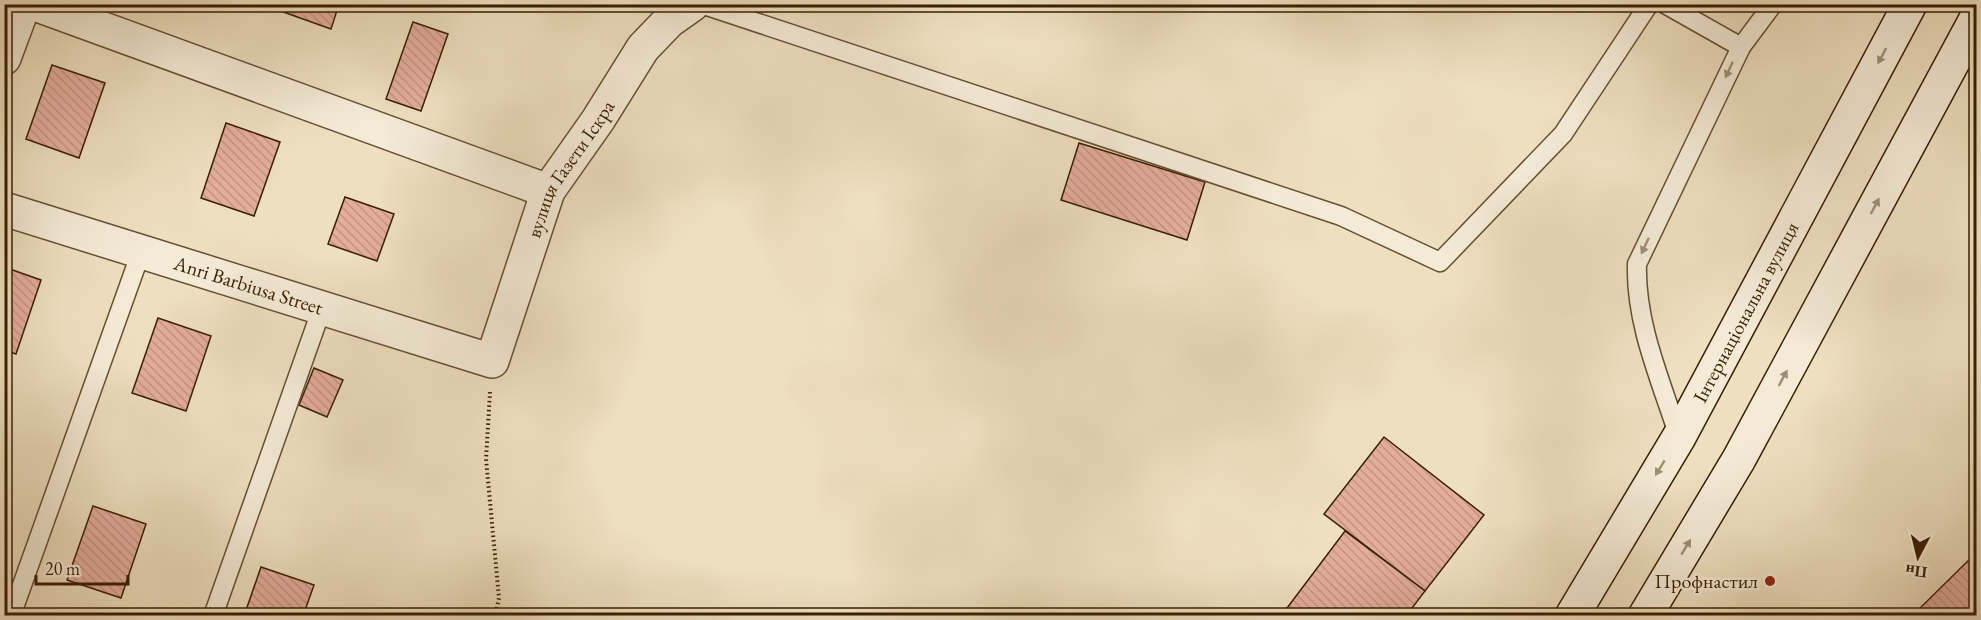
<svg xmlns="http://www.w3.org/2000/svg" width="1981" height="620" viewBox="0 0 1981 620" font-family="'EB Garamond',serif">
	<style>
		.building { fill: url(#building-back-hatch); stroke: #381f00; stroke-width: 1.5 }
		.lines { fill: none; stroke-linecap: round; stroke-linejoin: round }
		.lane-casing { stroke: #664f30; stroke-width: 21 }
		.street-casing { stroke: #664f30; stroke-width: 36 }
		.secondary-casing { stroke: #381f00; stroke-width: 36 }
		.path { stroke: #381f00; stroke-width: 4; stroke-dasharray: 1.5 3; stroke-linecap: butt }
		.lane { stroke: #f4ead6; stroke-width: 18 }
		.street { stroke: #f4ead6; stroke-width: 33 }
		.secondary { stroke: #f4ead6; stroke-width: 33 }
		.oneway { fill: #9f8f76 }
		.poi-dot { fill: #8f2418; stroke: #f4ead6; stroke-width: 2 }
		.labels { text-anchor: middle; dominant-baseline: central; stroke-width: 5; stroke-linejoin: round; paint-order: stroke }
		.street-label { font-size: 20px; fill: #381f00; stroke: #f4ead6 }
		.poi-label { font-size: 20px; fill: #381f00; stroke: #f4ead6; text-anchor: end }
	</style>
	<defs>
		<pattern id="building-back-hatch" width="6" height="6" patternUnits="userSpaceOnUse" patternTransform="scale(1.5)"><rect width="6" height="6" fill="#e3ad9c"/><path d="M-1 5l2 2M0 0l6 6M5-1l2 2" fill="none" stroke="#c49485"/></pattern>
	</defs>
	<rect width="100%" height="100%" fill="#eedfc0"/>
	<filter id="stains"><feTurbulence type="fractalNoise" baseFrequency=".00333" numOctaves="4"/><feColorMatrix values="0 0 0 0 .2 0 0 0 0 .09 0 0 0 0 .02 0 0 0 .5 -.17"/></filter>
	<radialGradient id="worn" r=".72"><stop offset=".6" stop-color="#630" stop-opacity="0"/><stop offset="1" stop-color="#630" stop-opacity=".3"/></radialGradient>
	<g class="building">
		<polygon points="261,4 339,4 331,29"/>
		<polygon points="413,22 448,34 421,111 386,99"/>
		<polygon points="52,65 105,83 79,158 26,139"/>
		<polygon points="226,123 280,142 254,216 201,198"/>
		<polygon points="1079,143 1205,182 1187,240 1061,200"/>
		<polygon points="345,197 394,214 377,261 328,244"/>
		<polygon points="4,267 41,280 16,354 4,350"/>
		<polygon points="158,318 211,336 186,411 132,393"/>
		<polygon points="314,368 343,380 327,417 299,405"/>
		<polygon points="1384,437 1484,515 1425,591 1324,514"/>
		<polygon points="93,506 146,524 121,598 67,580"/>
		<polygon points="1345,531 1425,591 1406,616 1281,616"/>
		<polygon points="1976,553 1976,616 1912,616"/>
		<polygon points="261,567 314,585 303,616 244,616"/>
	</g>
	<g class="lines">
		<g class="lane-casing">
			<g id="lane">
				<polyline points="701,4 1341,216 1440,262 1563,134 1649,4"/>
				<polyline points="1665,4 1741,47"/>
				<path d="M1679 437C1661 381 1635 323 1637 264L1741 47 1773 4"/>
				<polyline points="11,616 141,252"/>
				<polyline points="213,616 322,308"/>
			</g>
		</g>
		<g class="street-casing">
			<g id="street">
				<polyline points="35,4 548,191"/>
				<polyline points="4,58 24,4"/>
				<path id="s1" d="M4 209 492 361 548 191 598 120 643 48 669 21 693 4"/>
			</g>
		</g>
		<g class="secondary-casing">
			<g id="secondary">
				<path id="s2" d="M1572 616 1679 437 1910 4"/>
				<polyline points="1645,616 1739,459 1976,19"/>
			</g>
		</g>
		<polyline class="path" points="490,392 486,459 499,598 495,616"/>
		<use href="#lane" class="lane"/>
		<use href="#street" class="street"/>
		<use href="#secondary" class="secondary"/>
	</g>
	<defs><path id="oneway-solid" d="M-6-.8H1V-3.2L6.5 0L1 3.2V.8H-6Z" transform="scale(1.5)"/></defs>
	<g class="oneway">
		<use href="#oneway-solid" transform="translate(1882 56) rotate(118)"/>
		<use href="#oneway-solid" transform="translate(1729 70) rotate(115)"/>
		<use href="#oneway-solid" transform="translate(1875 206) rotate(-62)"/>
		<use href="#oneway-solid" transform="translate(1645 246) rotate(115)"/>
		<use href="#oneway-solid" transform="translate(1783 378) rotate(-62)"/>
		<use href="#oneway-solid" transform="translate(1660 468) rotate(121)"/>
		<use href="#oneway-solid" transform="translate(1686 547) rotate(-59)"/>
	</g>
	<circle class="poi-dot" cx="1770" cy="581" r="6"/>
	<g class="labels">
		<g class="street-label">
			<text stroke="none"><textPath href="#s1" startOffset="720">вулиця Газети Іскра</textPath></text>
			<text stroke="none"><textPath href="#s1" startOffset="256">Anri Barbiusa Street</textPath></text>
			<text stroke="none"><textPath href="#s2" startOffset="350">Інтернаціональна вулиця</textPath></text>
		</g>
		<g class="poi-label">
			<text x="1758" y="581">Профнастил</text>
		</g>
	</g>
	<rect width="1981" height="620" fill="none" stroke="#eedfc0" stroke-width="24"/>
	<rect x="6" y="6" width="1969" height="608" fill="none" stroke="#381f00" stroke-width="3"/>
	<rect x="12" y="12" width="1957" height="596" fill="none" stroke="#381f00" stroke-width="1.5"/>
	<g transform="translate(1918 557) rotate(187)" stroke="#f4ead6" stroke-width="4.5" paint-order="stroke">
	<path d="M0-4.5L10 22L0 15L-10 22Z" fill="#381f00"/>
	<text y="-9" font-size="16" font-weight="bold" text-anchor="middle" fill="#381f00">Пн</text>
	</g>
	<path d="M36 575v9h92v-9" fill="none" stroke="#381f00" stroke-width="3"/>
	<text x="45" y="575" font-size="18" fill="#381f00" stroke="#f4ead6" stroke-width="4.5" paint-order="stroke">20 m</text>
	<rect width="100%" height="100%" filter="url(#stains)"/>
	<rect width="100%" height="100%" fill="url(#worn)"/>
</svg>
